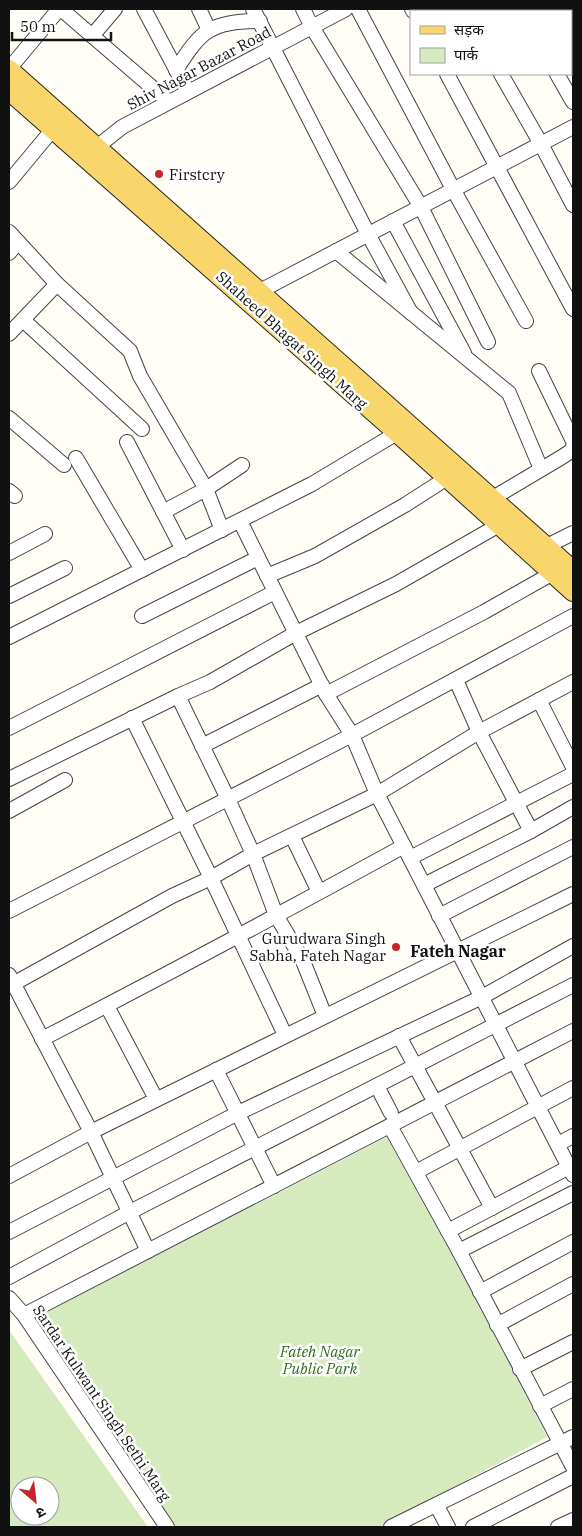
<svg xmlns="http://www.w3.org/2000/svg" width="582" height="1536" viewBox="0 0 582 1536" font-family="'IBM Plex Serif','Noto Sans Devanagari',serif">
	<style>
		.green { fill: #d5ebbd; fill-rule: evenodd }
		.lines { fill: none; stroke-linecap: round; stroke-linejoin: round }
		.minor-casing { stroke: #444; stroke-width: 16 }
		.major-casing { stroke: #222; stroke-width: 20 }
		.minor { stroke: #fff; stroke-width: 14 }
		.major { stroke: #f9d66b; stroke-width: 18 }
		.poi-dot { fill: #c4262e; stroke: #fff; stroke-width: 2 }
		.labels { text-anchor: middle; dominant-baseline: central; stroke-width: 5; stroke-linejoin: round; paint-order: stroke }
		.street-label { font-size: 15px; fill: #111; stroke: #fff }
		.poi-label { font-size: 15px; fill: #111; stroke: #fff; text-anchor: start }
		.park-label { font-size: 15px; font-style: italic; fill: #2f6b1f; stroke: #fff }
		.neighbourhood-label { font-size: 16px; font-weight: bold; fill: #111; stroke: #fff }
	</style>
	<rect width="100%" height="100%" fill="#fffdf5"/>
	<g class="green">
		<polygon points="387,1137 467,1281 547,1437 379,1527 171,1527 37,1317"/>
		<path d="M9 1330 148 1527H9ZM20 1486H50V1516H20Z"/>
	</g>
	<g class="lines">
		<g class="minor-casing">
			<g id="minor">
				<polyline points="61,9 169,102"/>
				<polyline points="144,9 188,92"/>
				<polyline points="199,9 209,30"/>
				<polyline points="253,9 368,234 411,313"/>
				<polyline points="303,9 312,27 421,207 488,342"/>
				<polyline points="358,9 453,189 526,321"/>
				<polyline points="412,9 413,11"/>
				<polyline points="464,9 465,11"/>
				<polyline points="521,9 522,11"/>
				<polyline points="571,16 573,20"/>
				<polyline points="92,36 115,9"/>
				<polyline points="9,69 59,9"/>
				<path d="M176 70C202 29 210 22 260 21"/>
				<polyline points="447,74 573,309"/>
				<polyline points="501,74 541,144 573,205"/>
				<polyline points="557,74 573,102"/>
				<polyline points="90,153 97,147 122,127 346,9"/>
				<polyline points="9,182 53,129"/>
				<polyline points="393,221 464,353"/>
				<polyline points="9,232 57,284 130,351 140,376 206,489 222,530"/>
				<polyline points="336,251 509,393 541,469"/>
				<polyline points="9,253 18,242"/>
				<polyline points="260,291 573,127"/>
				<polyline points="23,320 142,429"/>
				<polyline points="9,334 57,284"/>
				<polyline points="539,371 573,441"/>
				<polyline points="9,418 64,465"/>
				<polyline points="127,442 183,550"/>
				<polyline points="76,458 142,570"/>
				<polyline points="9,491 15,496"/>
				<polyline points="493,498 562,457 571,451 573,447"/>
				<polyline points="163,512 206,489 242,465"/>
				<polyline points="240,521 326,694 352,735 377,794 573,1175"/>
				<polyline points="547,546 573,533"/>
				<polyline points="9,553 45,534"/>
				<polyline points="267,576 315,556 405,505 447,478"/>
				<polyline points="9,596 65,568"/>
				<polyline points="142,616 258,558"/>
				<polyline points="9,637 312,484 397,433"/>
				<polyline points="456,680 479,732 531,831"/>
				<polyline points="326,694 484,612 553,573"/>
				<polyline points="178,696 228,799 253,854 276,915 303,961 325,1016"/>
				<polyline points="539,700 573,767"/>
				<polyline points="132,718 211,878 285,1035"/>
				<polyline points="9,728 275,592"/>
				<polyline points="202,746 322,685"/>
				<polyline points="9,779 178,696 210,682 296,633 396,584 499,525"/>
				<polyline points="9,811 65,780"/>
				<polyline points="292,836 319,892"/>
				<polyline points="410,858 573,774"/>
				<polyline points="424,885 531,831 573,807"/>
				<polyline points="9,911 352,735 573,616"/>
				<polyline points="439,916 573,847"/>
				<polyline points="9,975 91,1132 9,1176"/>
				<polyline points="13,984 172,896 211,878 253,854 377,794 479,732 573,682"/>
				<polyline points="107,1006 156,1099"/>
				<polyline points="399,1036 492,1208"/>
				<path d="M42 1039C164 976 284 912 404 846"/>
				<polyline points="216,1070 274,1186"/>
				<polyline points="377,1086 391,1113"/>
				<polyline points="390,1126 459,1251 573,1467"/>
				<polyline points="558,1144 573,1136"/>
				<polyline points="416,1172 573,1088"/>
				<polyline points="448,1231 573,1165"/>
				<polyline points="9,1232 238,1113 482,997 573,946"/>
				<polyline points="148,1251 91,1132 573,894"/>
				<polyline points="459,1251 573,1193"/>
				<polyline points="9,1277 128,1213 573,985"/>
				<polyline points="480,1292 573,1242"/>
				<polyline points="9,1298 24,1315 167,1527"/>
				<polyline points="24,1315 573,1031"/>
				<polyline points="497,1325 573,1284"/>
				<polyline points="520,1369 573,1342"/>
				<polyline points="540,1406 573,1389"/>
				<polyline points="437,1506 448,1527"/>
				<polyline points="391,1527 573,1437"/>
				<polyline points="473,1527 573,1476"/>
				<polyline points="558,1527 573,1520"/>
			</g>
		</g>
		<g class="major-casing">
			<g id="major">
				<polyline points="9,69 573,570"/>
				<polyline points="9,91 397,433 573,592"/>
			</g>
		</g>
		<use href="#minor" class="minor"/>
		<use href="#major" class="major"/>
	</g>
	<g class="poi-dot">
		<circle cx="159" cy="174" r="5"/>
		<circle cx="396" cy="947" r="5"/>
	</g>
	<g class="labels">
		<g class="street-label">
			<text transform="translate(199 68) rotate(-28)">Shiv Nagar Bazar Road</text>
			<text transform="translate(292 340) rotate(42)">Shaheed Bhagat Singh Marg</text>
			<text transform="translate(102 1403) rotate(56)">Sardar Kulwant Singh Sethi Marg</text>
		</g>
		<g class="poi-label">
			<text x="169" y="174">Firstcry</text>
			<text x="386" y="938" text-anchor="end">Gurudwara Singh<tspan x="386" dy="17">Sabha, Fateh Nagar</tspan></text>
		</g>
		<g class="park-label">
			<text x="320" y="1351">Fateh Nagar<tspan x="320" dy="17">Public Park</tspan></text>
		</g>
		<g class="neighbourhood-label">
			<text x="458" y="951">Fateh Nagar</text>
		</g>
	</g>
	<rect width="582" height="1536" fill="none" stroke="#111111" stroke-width="20"/>
	<rect x="410" y="10" width="162" height="65" fill="#ffffff" stroke="#a0a0a0"/>
	<rect x="420" y="26" width="25" height="8" fill="#f9d66b" stroke="#a0a0a0"/>
	<text x="454" y="35" font-size="15" fill="#111111">सड़क</text>
	<rect x="420" y="48" width="25" height="15" fill="#d5ebbd" stroke="#a0a0a0"/>
	<text x="454" y="60" font-size="15" fill="#111111">पार्क</text>
	<g transform="translate(35 1501) rotate(152)"><circle r="24" fill="#ffffff" stroke="#a0a0a0"/>
	<path d="M0-4L9 19L0 12L-9 19Z" fill="#c4262e"/>
	<text y="-8" font-size="14" font-weight="bold" text-anchor="middle" fill="#111111">उ</text>
	</g>
	<path d="M12 32v8h99v-8" fill="none" stroke="#111111" stroke-width="2.5"/>
	<text x="20" y="32" font-size="15" fill="#111111" stroke="#ffffff" stroke-width="4" paint-order="stroke">50 m</text>
</svg>
